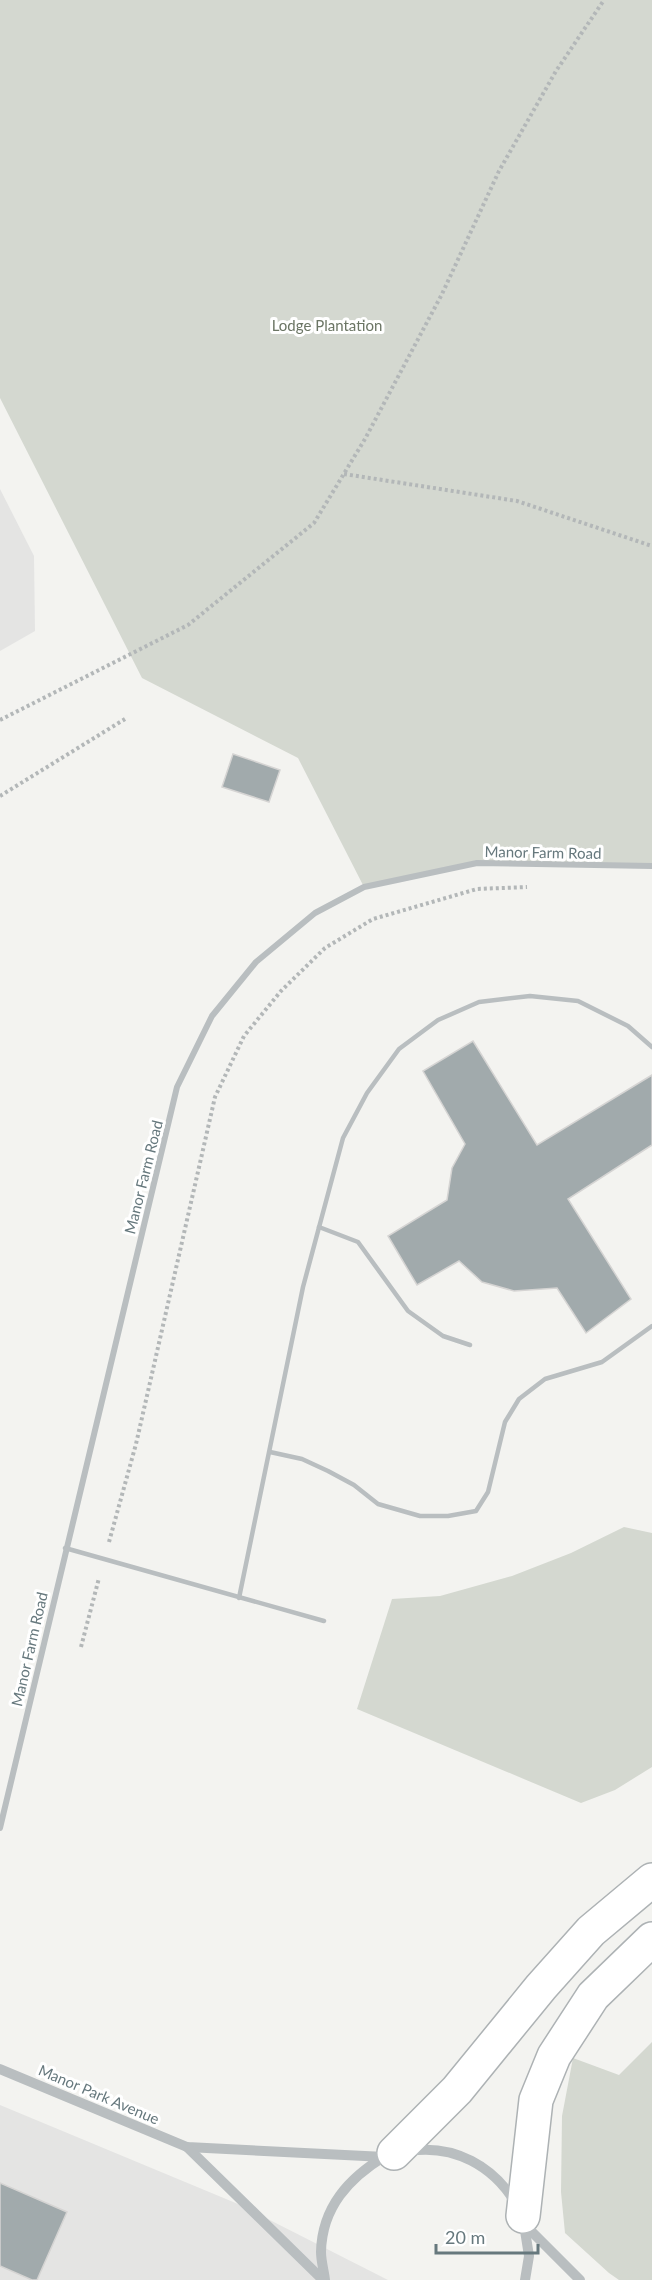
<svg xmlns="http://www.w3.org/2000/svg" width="652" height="2280" viewBox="0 0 652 2280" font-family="Lato,sans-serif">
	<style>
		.built { fill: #e4e4e3 }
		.green { fill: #d4d8d0 }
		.building { fill: #a1aaac; stroke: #d5d4d3; stroke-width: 1.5 }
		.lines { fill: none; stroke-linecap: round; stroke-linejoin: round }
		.primary-casing { stroke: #adb2b4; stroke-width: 36 }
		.path { stroke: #b3b7b8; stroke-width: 4; stroke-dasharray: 3 3; stroke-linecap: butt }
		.service { stroke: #b9bec0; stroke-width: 4.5 }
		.minor { stroke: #b9bec0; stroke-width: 6 }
		.tertiary { stroke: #b9bec0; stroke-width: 10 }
		.primary { stroke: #fff; stroke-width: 33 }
		.labels { text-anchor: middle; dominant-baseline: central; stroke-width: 6; stroke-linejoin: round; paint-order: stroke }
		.park-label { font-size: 15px; fill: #6b7564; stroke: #fff }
		.street-label { font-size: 15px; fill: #66787d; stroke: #fff }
	</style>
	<rect width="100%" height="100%" fill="#f3f3f0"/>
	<g class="built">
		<polygon points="0,489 34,556 35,631 0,651"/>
		<polygon points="0,2105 238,2204 388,2280 0,2280"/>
	</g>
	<g class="green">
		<polygon points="0,0 652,0 652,866 477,863 364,887 298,758 142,678 0,398"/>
		<polygon points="624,1527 652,1533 652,1767 615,1790 581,1803 357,1709 392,1599 440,1596 512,1576 571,1553"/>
		<polygon points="652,2042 652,2280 619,2280 609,2273 565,2233 561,2192 562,2116 573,2058 619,2075"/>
	</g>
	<g class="building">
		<polygon points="233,754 280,770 269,802 222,787"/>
		<polygon points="473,1041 537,1145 652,1075 652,1145 568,1199 631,1299 586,1333 557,1288 514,1291 482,1282 459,1261 417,1285 388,1236 447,1200 452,1168 465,1144 423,1071"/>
		<polygon points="0,2183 67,2212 37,2280 32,2280 0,2266"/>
	</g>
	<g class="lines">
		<g class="primary-casing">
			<g id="primary">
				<polyline points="394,2153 457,2090 541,1987 591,1931 652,1880"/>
				<polyline points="523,2216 536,2100 554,2056 593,1996 652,1939"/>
			</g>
		</g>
		<g class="path">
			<polyline points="344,474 517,501 652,546"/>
			<polyline points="0,720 188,625 314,523 365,439 442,294 499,171 556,71 604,0"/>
			<polyline points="0,796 125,719"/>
			<polyline points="109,1542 136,1444 215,1097 244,1036 281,991 325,948 373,919 477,889 527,887"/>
			<polyline points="81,1647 99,1578"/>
		</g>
		<g class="service">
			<polyline points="319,1227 358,1242 408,1311 443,1336 470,1345"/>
			<polyline points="270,1452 302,1459 328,1471 354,1485 378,1504 420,1516 448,1516 476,1511 488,1492 505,1422 519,1399 545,1379 602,1362 652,1326"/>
			<polyline points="65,1548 324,1621"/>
			<polyline points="239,1598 303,1287 343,1138 367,1093 399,1049 438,1020 479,1002 530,996 578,1001 628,1026 652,1047"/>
		</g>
		<polyline class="minor" points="0,1828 177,1087 212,1016 256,962 315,913 364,887 477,863 652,866"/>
		<g class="tertiary">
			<polyline points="0,2069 187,2147 385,2157"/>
			<polyline points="187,2147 323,2280"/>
			<path d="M409 2151C454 2144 494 2166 516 2204"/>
			<polyline points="523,2218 529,2256 525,2280"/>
			<polyline points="526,2226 580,2280"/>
			<path d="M325 2280C324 2271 321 2261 321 2252 322 2207 349 2178 385 2156"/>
		</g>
		<use href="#primary" class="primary"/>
	</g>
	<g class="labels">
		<g class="park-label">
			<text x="327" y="325">Lodge Plantation</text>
		</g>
		<g class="street-label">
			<text transform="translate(543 852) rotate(1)">Manor Farm Road</text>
			<text transform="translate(143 1177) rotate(-76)">Manor Farm Road</text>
			<text transform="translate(29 1649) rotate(-77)">Manor Farm Road</text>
			<text transform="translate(99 2094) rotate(23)">Manor Park Avenue</text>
		</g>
	</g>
	<path d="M436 2244v9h102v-9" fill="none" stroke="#66787d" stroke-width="3"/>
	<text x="445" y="2244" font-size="18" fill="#66787d" stroke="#ffffff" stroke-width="4.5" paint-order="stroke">20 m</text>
</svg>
